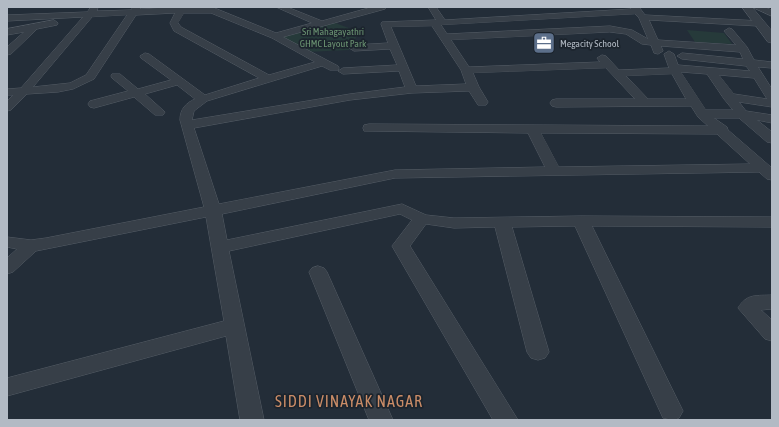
<svg xmlns="http://www.w3.org/2000/svg" width="779" height="427" viewBox="0 0 779 427" font-family="'Asap Condensed',sans-serif">
	<style>
		.green { fill: #263a3a }
		.lines { fill: none; stroke-linecap: round; stroke-linejoin: round }
		.minor-casing { stroke: #555d66; stroke-width: 1 }
		.tertiary-casing { stroke: #555d66; stroke-width: 1 }
		.minor { fill: #373f48; fill-rule: evenodd }
		.tertiary { fill: #373f48; fill-rule: evenodd }
		.labels { text-anchor: middle; dominant-baseline: central; stroke-width: 3.5; stroke-linejoin: round; paint-order: stroke }
		.far-park-label { font-size: 10px; fill: #6b9372; stroke: #1c242d }
		.far-poi-label { font-size: 10px; fill: #b2bac4; stroke: #1c242d; text-anchor: start }
		.near-neighbourhood-label { font-size: 16px; letter-spacing: 1px; fill: #ca8c67; stroke: #1c242d }
	</style>
	<rect width="100%" height="100%" fill="#232d38"/>
	<g class="green">
		<polygon points="333,22 359,32 349,50 306,52 281,36"/>
		<polygon points="687,30 724,33 732,44 695,42"/>
	</g>
	<g class="lines">
		<g class="minor-casing">
			<g id="minor">
				<path d="M91 7H98L97 11 131 10 133 7H141L140 9 179 7H212L276 33 312 23 276 7H287L322 21 372 7H386L385 9 283 37 338 66 339 68 338 70H330L322 66 207 101 194 111 192 120 350 94 405 87 399 71 343 74 338 71 343 68 397 65 390 49 354 51 349 48 354 45 388 43 381 24 382 22 436 20 428 7H436L445 20 631 9 630 7H639L645 15 761 21 762 23 761 25 758 26 649 20 658 40 736 45 724 31 729 28 732 29 747 47 754 60 772 62V68L758 67 772 89V107L739 102 746 111 772 115V123L757 120 772 132V143L767 142 739 118H714L727 127 728 130 772 168V180L767 179 759 172 395 178 222 214 227 240 402 204 426 215 454 218 581 216 772 217V227L592 226 683 411 679 418 674 420 663 418 575 226 512 227 549 352 545 358 538 360 531 358 527 352 495 227 454 228 426 224 410 246 518 420H493L392 246 412 220 400 214 229 251 264 420H240L226 336 7 396V378L224 321 206 217 36 251 13 272 7 274V258L17 249 7 247V237L31 240 46 238 204 207 180 120C180 109 186 103 195 99L177 85 145 94 165 112 163 115H155L134 97 94 108 90 107 88 104 90 101 128 91 112 78 111 76 112 74H120L138 89 171 80 141 58 140 56 145 53 149 54 205 95 259 78 174 31 170 23 175 13 136 15 94 79 73 89 58 92 27 94 11 110 7 111V101L13 95H7V89L21 88 83 17 7 21V15L87 12ZM184 13H211L272 38 315 62 269 75 181 27 178 23ZM635 14 639 18 648 39 632 30 610 26 447 34 441 25ZM127 15 86 75 70 83 33 87 92 17ZM432 26 461 70 466 84 416 86 391 27ZM610 32 626 34 642 44 651 45 654 53 658 54 663 51 661 46 740 52 743 59 682 53 677 56 682 59 746 66 750 71 678 65 674 54 669 51 664 54 669 68 619 70 606 56 602 55 597 58 600 62 469 67 451 40ZM606 68 635 99H556L552 100 550 103 552 106 556 107 691 106 698 117 708 126 369 124 364 125 363 128 364 131 528 133 545 167 395 170 219 204 194 128 350 100 412 93 469 91 478 105H486L488 102 479 87 473 73ZM681 72 707 74 724 99 733 110H706ZM672 74 686 99H648L626 76ZM719 75 754 78 767 99 734 94ZM541 133 717 134 750 164 559 167Z"/>
				<polygon points="752,7 764,7 772,10 772,16"/>
				<polygon points="54,20 58,23 57,25 37,29 11,54 7,55 7,47 24,32 7,35 7,29"/>
				<polygon points="318,266 324,268 327,272 393,420 369,420 309,272 312,268"/>
				<path d="M772 295V309L761 310 772 320V341L765 339 738 308C747 293 757 296 772 295Z"/>
			</g>
		</g>
		<g class="tertiary-casing">
			<polygon id="tertiary" points="742,7 752,7 772,31 772,43 768,42"/>
		</g>
		<use href="#minor" class="minor"/>
		<use href="#tertiary" class="tertiary"/>
	</g>
	<defs>
		<g id="office-square" transform="scale(1.15)"><rect x="-9" y="-9" width="18" height="18" rx="4" fill="#5c6f8a" stroke="#1c242d"/><path d="M-6-3h4V-5.5h4V-3h4V5H-6ZM-1-4.5V-3h2v-1.5ZM-6 0V1H6V0Z" fill="#fff"/></g>
	</defs>
	<g fill-rule="evenodd">
		<use href="#office-square" x="544" y="43"/>
	</g>
	<g class="labels">
		<g class="far-park-label">
			<text x="333" y="31">Sri Mahagayathri<tspan x="333" dy="12">GHMC Layout Park</tspan></text>
		</g>
		<g class="far-poi-label">
			<text x="560" y="43">Megacity School</text>
		</g>
		<g class="near-neighbourhood-label">
			<text x="349" y="401">SIDDI VINAYAK NAGAR</text>
		</g>
	</g>
	<rect width="779" height="427" fill="none" stroke="#b2bac4" stroke-width="16"/>
</svg>
